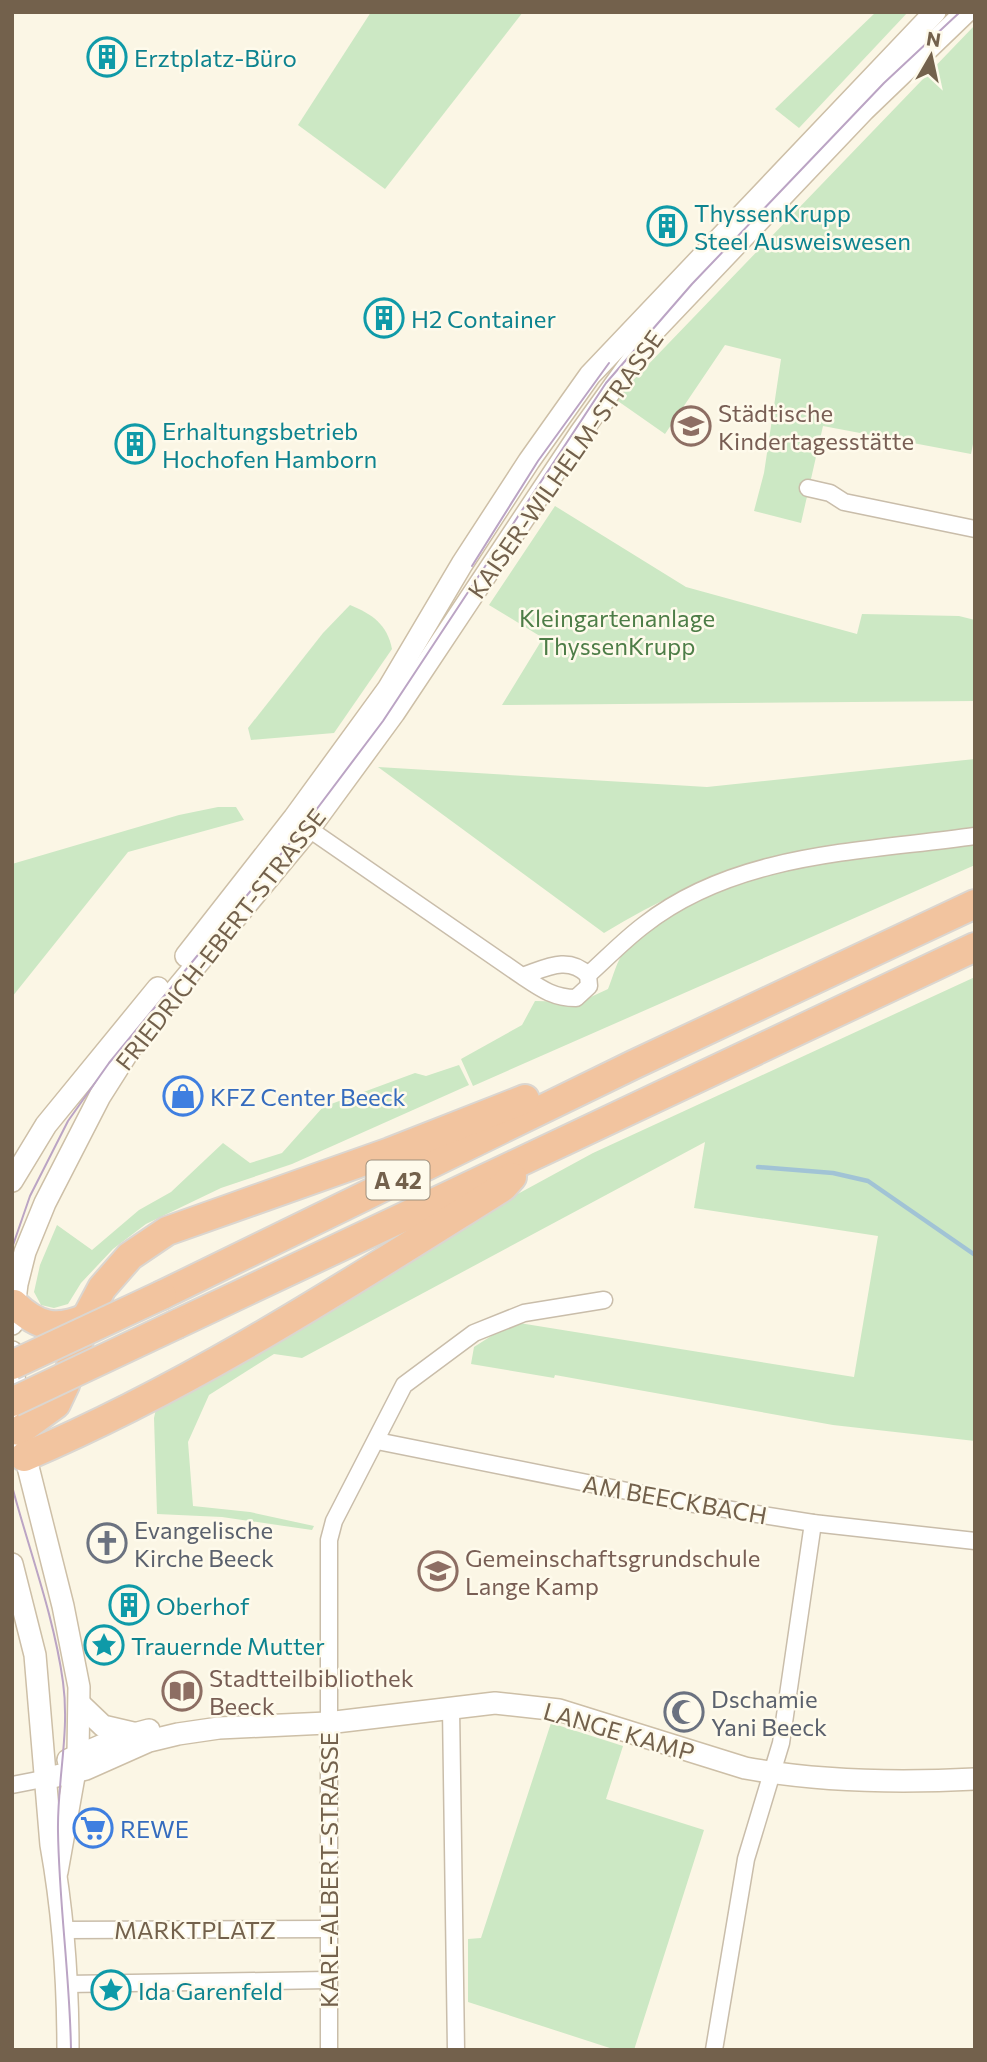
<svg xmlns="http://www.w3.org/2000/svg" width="987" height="2062" viewBox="0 0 987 2062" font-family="Commissioner,sans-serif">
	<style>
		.green { fill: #cce8c4 }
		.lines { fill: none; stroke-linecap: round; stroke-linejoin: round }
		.stream { stroke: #a1c3d5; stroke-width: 4.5 }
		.street-casing { stroke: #c9bdaa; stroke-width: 19 }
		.secondary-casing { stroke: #cdbfa7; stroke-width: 24 }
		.highway-casing { stroke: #dbd6d0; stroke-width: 32 }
		.street { stroke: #fff; stroke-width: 16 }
		.secondary { stroke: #fff; stroke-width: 21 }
		.highway { stroke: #f2c49f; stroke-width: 28 }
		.tram { stroke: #bba4c4; stroke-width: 2 }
		.highway-bridge-casing { stroke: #dbd6d0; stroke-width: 32; stroke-linecap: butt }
		.highway-bridge { stroke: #f2c49f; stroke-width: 28 }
		.labels { text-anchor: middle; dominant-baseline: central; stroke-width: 5; stroke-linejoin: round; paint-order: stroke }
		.shield { fill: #fefaeb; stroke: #9d8f7c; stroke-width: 2 }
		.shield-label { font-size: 23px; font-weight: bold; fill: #73614c }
		.culture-label { font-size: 24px; fill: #0d838f; stroke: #fefaeb; text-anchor: start }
		.education-label { font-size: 24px; fill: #785e54; stroke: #fefaeb; text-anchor: start }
		.street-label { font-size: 24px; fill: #73614c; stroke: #fefaeb }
		.park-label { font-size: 24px; fill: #4d7d47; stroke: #fefaeb }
		.shop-label { font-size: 24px; fill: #366cbe; stroke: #fefaeb; text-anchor: start }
		.worship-label { font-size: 24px; fill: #5b616d; stroke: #fefaeb; text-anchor: start }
	</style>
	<rect width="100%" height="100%" fill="#fbf6e5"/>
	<g class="green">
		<polygon points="371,12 523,12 385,189 298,125"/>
		<polygon points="876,12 908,12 799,128 775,109"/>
		<polygon points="975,25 975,434 971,454 823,426 801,523 754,511 764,473 781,359 725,345 665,434 615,399"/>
		<polygon points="555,506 686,587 857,634 862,614 959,616 975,620 975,701 502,705 543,638 489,605"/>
		<path d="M350 605C372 614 387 624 392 649L334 733 251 740 248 728 323 633Z"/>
		<path d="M975 759V830C927 839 879 837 831 845 745 859 678 889 604 933L378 767 707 787Z"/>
		<polygon points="218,807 236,807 244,820 128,852 12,997 12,864 179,815"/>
		<path d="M975 841V865L473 1086 461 1059 522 1025 535 1001 580 1002 608 989C613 977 617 960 625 950 698 865 870 856 975 841Z"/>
		<polygon points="975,977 975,1441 833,1425 555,1375 554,1378 471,1364 474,1347 513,1322 854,1377 878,1236 694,1208 705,1142 302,1358 274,1354 209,1395 188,1442 193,1506 250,1512 314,1526 312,1530 222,1517 157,1514 154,1418 157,1404 453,1229 593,1153"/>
		<polygon points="459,1065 469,1085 292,1164 221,1188 146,1224 113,1249 81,1283 68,1304 54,1308 41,1305 34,1292 40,1265 57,1225 92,1250 139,1210 171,1192 223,1143 250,1163 282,1153 323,1107 415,1073 426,1076"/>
		<polygon points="551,1723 623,1746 606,1799 704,1830 634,2050 616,2050 468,2002 468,1939 481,1938"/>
	</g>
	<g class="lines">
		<polyline class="stream" points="758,1167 833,1173 868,1181 975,1255"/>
		<g class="street-casing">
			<g id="street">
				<polyline points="808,488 830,493 844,502 975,529"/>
				<path d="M301 824 309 829 522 976C540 988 553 998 576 998L589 986 588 975C568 955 546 968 522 976"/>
				<path d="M588 975C607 958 624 940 644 925 737 852 863 852 975 836"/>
				<polyline points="377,1441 682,1502 813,1523 975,1541"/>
				<polyline points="451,1708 456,2050"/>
				<polyline points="12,1785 48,1778"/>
				<polyline points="62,1930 328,1929"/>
				<polyline points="67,1984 328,1980"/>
				<polyline points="329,2050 329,1540 334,1521 404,1385 474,1333 524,1313 604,1300"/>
				<polyline points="714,2050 746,1859 781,1743 813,1523"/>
			</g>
		</g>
		<g class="secondary-casing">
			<g id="secondary">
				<polyline points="186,956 294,818 388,689 462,564 529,461 590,375 935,12"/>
				<polyline points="12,1181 46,1125 158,988"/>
				<polyline points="12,1324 17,1284 25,1252 45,1203 100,1096 140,1033 309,829 394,713 581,432 652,333 864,110 966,12"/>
				<polyline points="12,1352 19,1431 63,1606 79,1687 78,1754 57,1872"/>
				<path d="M12 1564 35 1655 51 1845C63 1912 68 1981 68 2050"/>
				<polyline points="81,1705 103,1726 133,1733"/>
				<polyline points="68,1760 119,1738 149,1730"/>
				<path d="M48 1778 86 1769 149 1741 178 1734 219 1728 327 1723 495 1703 559 1710 745 1768C820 1782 898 1783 975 1779"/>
			</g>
		</g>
		<g class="highway-casing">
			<g id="highway">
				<polyline points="162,1295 635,1064 975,904"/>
				<path d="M14 1304C38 1327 56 1331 86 1318"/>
				<polyline points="177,1324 975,947"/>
				<polyline points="19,1431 56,1404 65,1385 86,1318 102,1288 130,1256 167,1231 390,1152 525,1099"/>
				<path d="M24 1457C193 1385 348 1284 503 1187L512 1177"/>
			</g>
		</g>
		<use href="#street" class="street"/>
		<use href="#secondary" class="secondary"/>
		<use href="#highway" class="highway"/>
		<g class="tram">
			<polyline points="472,566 538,461 609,363"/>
			<polyline points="12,1248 30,1196 68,1121 109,1063 304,826 383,721 606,383 692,284 884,83 960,12"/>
			<path d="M12 1486C29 1550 54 1616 63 1682 70 1733 57 1781 58 1831 59 1904 70 1977 71 2050"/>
		</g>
		<g class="highway-bridge-casing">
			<g id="highway-bridge">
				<polyline points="12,1365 162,1295"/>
				<polyline points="12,1402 177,1324"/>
			</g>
		</g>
		<use href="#highway-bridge" class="highway-bridge"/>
	</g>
	<defs>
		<g id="building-ring" transform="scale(2.0125)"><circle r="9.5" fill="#fefaeb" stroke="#0f9aa8" stroke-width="1.5"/><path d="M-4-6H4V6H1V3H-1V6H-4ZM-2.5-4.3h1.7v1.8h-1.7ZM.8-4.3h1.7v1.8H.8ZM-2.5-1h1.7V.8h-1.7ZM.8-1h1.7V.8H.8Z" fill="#0f9aa8"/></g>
		<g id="school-ring" transform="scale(2.0125)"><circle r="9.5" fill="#fefaeb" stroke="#8d6e63" stroke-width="1.5"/><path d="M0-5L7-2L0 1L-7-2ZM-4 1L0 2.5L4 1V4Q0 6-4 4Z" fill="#8d6e63"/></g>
		<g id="shop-ring" transform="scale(2.0125)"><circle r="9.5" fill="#fefaeb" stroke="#3f7fe0" stroke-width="1.5"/><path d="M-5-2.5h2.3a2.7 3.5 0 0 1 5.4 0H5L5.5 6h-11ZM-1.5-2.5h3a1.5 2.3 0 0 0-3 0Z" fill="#3f7fe0"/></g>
		<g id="church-ring" transform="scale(2.0125)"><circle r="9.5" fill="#fefaeb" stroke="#6b7280" stroke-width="1.5"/><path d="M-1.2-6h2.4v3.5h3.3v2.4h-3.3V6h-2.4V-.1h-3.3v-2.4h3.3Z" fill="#6b7280"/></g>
		<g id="sight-ring" transform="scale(2.0125)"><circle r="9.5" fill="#fefaeb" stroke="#0f9aa8" stroke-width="1.5"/><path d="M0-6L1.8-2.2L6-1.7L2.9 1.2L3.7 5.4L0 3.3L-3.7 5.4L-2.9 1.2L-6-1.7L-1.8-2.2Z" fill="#0f9aa8"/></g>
		<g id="library-ring" transform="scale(2.0125)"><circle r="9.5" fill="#fefaeb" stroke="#8d6e63" stroke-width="1.5"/><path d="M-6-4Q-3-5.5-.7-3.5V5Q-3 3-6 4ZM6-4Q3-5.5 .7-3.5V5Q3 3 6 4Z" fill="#8d6e63"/></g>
		<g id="mosque-ring" transform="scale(2.0125)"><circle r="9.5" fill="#fefaeb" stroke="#6b7280" stroke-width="1.5"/><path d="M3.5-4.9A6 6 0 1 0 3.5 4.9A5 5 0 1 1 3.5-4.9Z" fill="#6b7280"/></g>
		<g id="supermarket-ring" transform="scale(2.0125)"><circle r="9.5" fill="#fefaeb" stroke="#3f7fe0" stroke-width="1.5"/><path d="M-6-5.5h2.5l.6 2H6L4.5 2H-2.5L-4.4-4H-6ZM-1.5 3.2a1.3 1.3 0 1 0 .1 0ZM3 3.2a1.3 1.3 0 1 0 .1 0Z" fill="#3f7fe0"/></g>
	</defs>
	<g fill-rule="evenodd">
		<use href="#building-ring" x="107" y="57"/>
		<use href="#building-ring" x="667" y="226"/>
		<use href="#building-ring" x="384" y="318"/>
		<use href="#school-ring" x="691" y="426"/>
		<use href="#building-ring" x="135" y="444"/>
		<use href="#shop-ring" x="183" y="1096"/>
		<use href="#church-ring" x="107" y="1543"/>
		<use href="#school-ring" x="438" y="1571"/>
		<use href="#building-ring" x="129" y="1605"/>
		<use href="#sight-ring" x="104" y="1645"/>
		<use href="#library-ring" x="182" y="1691"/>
		<use href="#mosque-ring" x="684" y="1712"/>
		<use href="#supermarket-ring" x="93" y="1828"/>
		<use href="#sight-ring" x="111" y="1990"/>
	</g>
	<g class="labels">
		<rect class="shield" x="366.5" y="1160.5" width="63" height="39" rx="5"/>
		<g class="shield-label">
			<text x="398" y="1180">A 42</text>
		</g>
		<g class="culture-label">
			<text x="134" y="57">Erztplatz-Büro</text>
			<text x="694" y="212">ThyssenKrupp<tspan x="694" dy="28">Steel Ausweiswesen</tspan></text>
			<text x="411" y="318">H2 Container</text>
			<text x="162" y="430">Erhaltungsbetrieb<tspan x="162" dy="28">Hochofen Hamborn</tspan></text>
			<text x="156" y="1605">Oberhof</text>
			<text x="131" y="1645">Trauernde Mutter</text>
			<text x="138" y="1990">Ida Garenfeld</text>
		</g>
		<g class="education-label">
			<text x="718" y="412">Städtische<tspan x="718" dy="28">Kindertagesstätte</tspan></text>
			<text x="465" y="1557">Gemeinschaftsgrundschule<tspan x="465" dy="28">Lange Kamp</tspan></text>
			<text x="209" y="1677">Stadtteilbibliothek<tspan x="209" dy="28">Beeck</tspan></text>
		</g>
		<g class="street-label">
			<text transform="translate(565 464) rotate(-55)">KAISER-WILHELM-STRASSE</text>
			<text transform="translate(220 939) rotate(-52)">FRIEDRICH-EBERT-STRASSE</text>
			<text transform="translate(675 1499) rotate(10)">AM BEECKBACH</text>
			<text transform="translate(619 1731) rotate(16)">LANGE KAMP</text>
			<text transform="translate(328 1870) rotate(-90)">KARL-ALBERT-STRASSE</text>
			<text x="195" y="1929">MARKTPLATZ</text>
		</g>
		<g class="park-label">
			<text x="617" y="617">Kleingartenanlage<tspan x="617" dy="28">ThyssenKrupp</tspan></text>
		</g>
		<g class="shop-label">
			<text x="210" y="1096">KFZ Center Beeck</text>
			<text x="120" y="1828">REWE</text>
		</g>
		<g class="worship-label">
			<text x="134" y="1529">Evangelische<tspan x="134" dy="28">Kirche Beeck</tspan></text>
			<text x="711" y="1698">Dschamie<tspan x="711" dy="28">Yani Beeck</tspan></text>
		</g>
	</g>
	<rect width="987" height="2062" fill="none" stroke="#73614c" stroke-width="28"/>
	<g transform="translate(931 56) rotate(9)" stroke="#fefaeb" stroke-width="5" paint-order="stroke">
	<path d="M0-5L12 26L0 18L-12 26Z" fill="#73614c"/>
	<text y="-10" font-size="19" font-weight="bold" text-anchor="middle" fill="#73614c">N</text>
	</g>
</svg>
